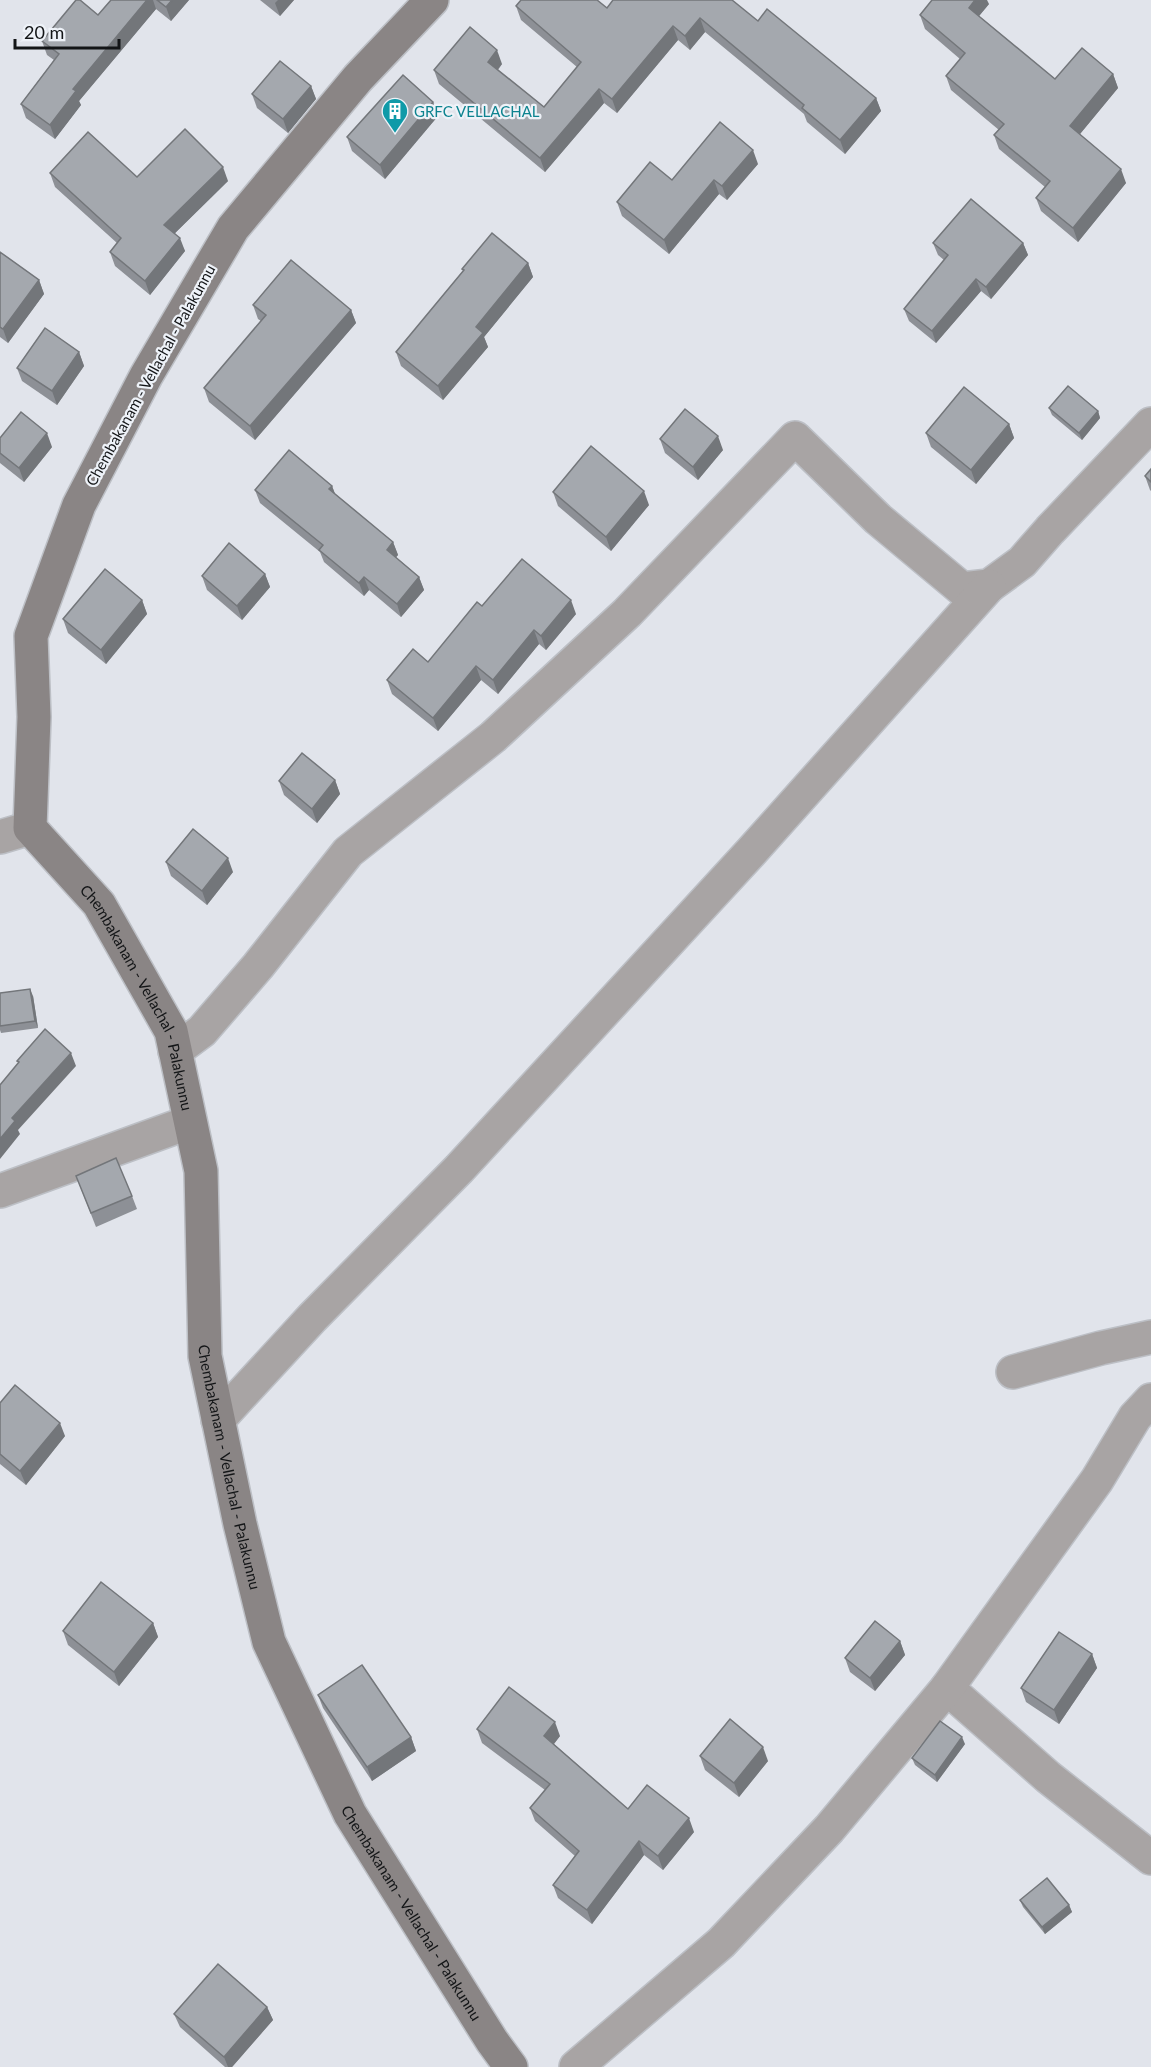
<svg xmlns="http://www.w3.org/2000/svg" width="1151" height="2067" viewBox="0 0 1151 2067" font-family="Lato,sans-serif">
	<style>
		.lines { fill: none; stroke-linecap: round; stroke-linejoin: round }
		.street-casing { stroke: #bcbfc5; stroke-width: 36 }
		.secondary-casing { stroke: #bcbfc5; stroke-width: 36 }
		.street { stroke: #a8a4a4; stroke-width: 33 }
		.secondary { stroke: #8a8585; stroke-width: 33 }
		.wall { fill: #8d9096 }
		.shaded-wall { fill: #73767a }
		.building { fill: #a4a8ae; stroke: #73767a; stroke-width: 1.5 }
		.labels { text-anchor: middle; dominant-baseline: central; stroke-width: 4.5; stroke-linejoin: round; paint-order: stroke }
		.culture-label { font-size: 15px; fill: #0d838f; stroke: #eef2f8; text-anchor: start }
		.street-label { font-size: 15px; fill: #131517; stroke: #eef2f8 }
	</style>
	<rect width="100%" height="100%" fill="#e1e4eb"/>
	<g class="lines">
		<g class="street-casing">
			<g id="street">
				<polyline points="0,837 30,828"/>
				<polyline points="175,1051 202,1031 258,966 348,852 493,737 627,613 795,438 878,519 962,589 989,586 1022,562 1050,530 1151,424"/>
				<polyline points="0,1191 190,1122"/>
				<polyline points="1013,1372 1101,1348 1151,1337"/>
				<polyline points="218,1420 312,1318 459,1169 751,852 989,586"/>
				<polyline points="947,1688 1048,1777 1151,1858"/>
				<polyline points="576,2067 721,1943 829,1829 947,1688 1097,1480 1135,1417 1151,1400"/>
			</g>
		</g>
		<g class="secondary-casing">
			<g id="secondary">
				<path id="s1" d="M432 0 358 78 233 228 146 376 79 505 31 636 34 717 30 828 99 904 171 1031 201 1171 205 1356 240 1524 269 1642 350 1814 492 2041 511 2067"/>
			</g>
		</g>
		<use href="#street" class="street"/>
		<use href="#secondary" class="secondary"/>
	</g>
	<g class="wall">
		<polygon points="111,0 189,0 171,21 156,9 79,101 81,105 55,139 26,118 21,104 54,60 47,55 42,41 98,15"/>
		<polygon points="260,0 294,0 280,16"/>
		<polygon points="989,4 979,16 1055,79 1113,74 1118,88 1080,134 1126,183 1078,242 1041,211 1036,198 1045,187 999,149 994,135 999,130 951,90 946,76 960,59 925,29 920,15"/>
		<polygon points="516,6 607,8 758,21 876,98 881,111 845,154 807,122 804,114 705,32 690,50 678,40 617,113 604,103 545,172 439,84 434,70 502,64 498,70 544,107 577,67 521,20"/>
		<polygon points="311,86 316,99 288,133 257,108 252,94"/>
		<polygon points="433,102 438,116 385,179 352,151 347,137"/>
		<polygon points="758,164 727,200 719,194 669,254 622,216 617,202 672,180"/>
		<polygon points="50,173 137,177 228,181 175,233 185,251 150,295 115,266 110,252 117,243 55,187"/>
		<polygon points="933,243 1023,243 1028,255 991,299 981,291 936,343 909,321 904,309 944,260 938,255"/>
		<polygon points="0,252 39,280 44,294 8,343 0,337"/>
		<polygon points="528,263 533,277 484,337 488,347 443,400 401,366 396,352 463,271 462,269"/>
		<polygon points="253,305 351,310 356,323 255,440 209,402 204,388 261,321 258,319"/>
		<polygon points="79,352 84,366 57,405 22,381 17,368"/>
		<polygon points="1049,408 1098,411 1100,418 1082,440 1052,415"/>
		<polygon points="1009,424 1014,438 976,484 931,447 926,433"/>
		<polygon points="0,438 52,447 24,482 0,463"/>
		<polygon points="660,439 723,450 698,480 665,453"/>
		<polygon points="1151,469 1151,491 1150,490 1145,476"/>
		<polygon points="332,486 335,494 393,542 398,555 396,557 419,577 424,590 401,617 369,590 364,596 324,562 320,552 260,503 255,490"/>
		<polygon points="553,492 649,505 611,551 558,506"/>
		<polygon points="265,574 270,587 242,620 207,590 202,576"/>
		<polygon points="142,600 147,614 106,664 68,633 63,619"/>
		<polygon points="482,606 576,614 546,650 539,644 498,694 481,680 438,731 392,694 387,680 428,662"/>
		<polygon points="335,780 340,794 317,823 284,795 279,781"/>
		<polygon points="166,862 233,872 207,905 171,876"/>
		<polygon points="0,993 33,996 38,1028 1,1033 0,1030"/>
		<polygon points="76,1176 132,1196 137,1209 96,1227"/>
		<polygon points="0,1403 65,1436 26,1485 0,1464"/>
		<polygon points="153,1623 158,1637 119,1686 68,1645 63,1631"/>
		<polygon points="900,1641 905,1655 875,1691 850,1672 845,1658"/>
		<polygon points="1092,1654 1097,1668 1059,1724 1026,1702 1021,1688"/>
		<polygon points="318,1695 411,1737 416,1751 372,1781 323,1708"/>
		<polygon points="477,1729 560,1736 554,1744 628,1809 694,1832 663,1870 644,1855 592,1924 558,1898 553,1885 575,1856 535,1821 530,1808 545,1790 482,1743"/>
		<polygon points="965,1744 937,1782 915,1765 912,1758"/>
		<polygon points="700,1756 768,1761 739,1797 705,1770"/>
		<polygon points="1020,1900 1069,1905 1072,1912 1045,1934 1023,1907"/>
		<polygon points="267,2007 273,2020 232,2067 225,2067 180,2027 174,2014"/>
	</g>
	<g class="shaded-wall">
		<polygon points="147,0 153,0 156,9 79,101 81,105 55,139 50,125 73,89"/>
		<polygon points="172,0 189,0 171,21 166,7"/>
		<polygon points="278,0 294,0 280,16 275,3"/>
		<polygon points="975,0 987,0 989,4 974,22 969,8"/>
		<polygon points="700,18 705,32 690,50 685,36"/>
		<polygon points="673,26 678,40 617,113 612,99"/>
		<polygon points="497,50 502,64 493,75 488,62"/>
		<polygon points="1113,74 1118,88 1075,140 1070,126"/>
		<polygon points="311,86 316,99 288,133 283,119"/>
		<polygon points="599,89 604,103 545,172 540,158"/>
		<polygon points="876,98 881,111 845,154 840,140"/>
		<polygon points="433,102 438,116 385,179 380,165"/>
		<polygon points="753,150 758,164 727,200 722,186"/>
		<polygon points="223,167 228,181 169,239 164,225"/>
		<polygon points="1121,169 1126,183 1078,242 1073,228"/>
		<polygon points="714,180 719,194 669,254 664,240"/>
		<polygon points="180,238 185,251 150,295 145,281"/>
		<polygon points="1023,243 1028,255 991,299 986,287"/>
		<polygon points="528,263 533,277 484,337 488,347 443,400 438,386 476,327"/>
		<polygon points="976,279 981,291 936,343 932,331"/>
		<polygon points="39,280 44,294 8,343 3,329"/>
		<polygon points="351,310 356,323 255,440 250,426"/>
		<polygon points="79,352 84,366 57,405 52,391"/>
		<polygon points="1098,411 1100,418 1082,440 1079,433"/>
		<polygon points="1009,424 1014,438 976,484 971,470"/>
		<polygon points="47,433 52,447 24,482 19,468"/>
		<polygon points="718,436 723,450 698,480 693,467"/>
		<polygon points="332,486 337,499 329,489"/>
		<polygon points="644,491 649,505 611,551 606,537"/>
		<polygon points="393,542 398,555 391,563 387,550"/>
		<polygon points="265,574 270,587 242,620 237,606"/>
		<polygon points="364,577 369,590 364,596 359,583"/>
		<polygon points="419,577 424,590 401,617 397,604"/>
		<polygon points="142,600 147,614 106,664 101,650"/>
		<polygon points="571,600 576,614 546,650 541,636"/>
		<polygon points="534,630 539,644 498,694 493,680"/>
		<polygon points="476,666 481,680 438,731 433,718"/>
		<polygon points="335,780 340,794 317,823 312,809"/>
		<polygon points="228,858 233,872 207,905 202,891"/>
		<polygon points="30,989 33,996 38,1028 35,1021"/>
		<polygon points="71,1053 76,1066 18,1130 20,1134 0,1159 0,1139 12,1118"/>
		<polygon points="60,1423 65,1436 26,1485 20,1471"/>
		<polygon points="153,1623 158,1637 119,1686 114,1672"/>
		<polygon points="900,1641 905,1655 875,1691 870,1678"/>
		<polygon points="1092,1654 1097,1668 1059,1724 1054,1710"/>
		<polygon points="555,1722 560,1736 549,1750 544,1736"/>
		<polygon points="411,1737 416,1751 372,1781 367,1767"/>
		<polygon points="962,1737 965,1744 937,1782 935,1775"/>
		<polygon points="763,1747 768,1761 739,1797 734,1783"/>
		<polygon points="689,1818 694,1832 663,1870 658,1856"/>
		<polygon points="639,1841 644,1855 592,1924 587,1910"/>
		<polygon points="1069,1905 1072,1912 1045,1934 1042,1927"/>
		<polygon points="267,2007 273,2020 232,2067 228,2067 224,2057"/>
	</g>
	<g class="building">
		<polygon points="76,0 80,0 98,15 111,0 147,0 73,89 76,91 50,125 21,104 59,54 42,41"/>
		<polygon points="157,0 172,0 166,7"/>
		<polygon points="521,0 597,0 607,8 613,0 732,0 758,21 767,9 876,98 840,140 802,108 804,105 700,18 685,36 673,26 612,99 599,89 540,158 434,70 470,27 497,50 488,62 544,107 581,62 516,6"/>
		<polygon points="932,0 975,0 969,8 1055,79 1082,48 1113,74 1070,126 1121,169 1073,228 1036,198 1050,181 994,135 1004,124 946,76 965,53 920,15"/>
		<polygon points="280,61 311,86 283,119 252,94"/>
		<polygon points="403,75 433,102 380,165 347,137"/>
		<polygon points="720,122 753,150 722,186 714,180 664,240 617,202 650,162 672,180"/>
		<polygon points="185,129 223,167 164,225 180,238 145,281 110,252 121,238 50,173 88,132 137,177"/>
		<polygon points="971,199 1023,243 986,287 976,279 932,331 904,309 948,255 933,243"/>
		<polygon points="492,233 528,263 476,327 483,333 438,386 396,352 464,270 462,269"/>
		<polygon points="0,252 39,280 3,329 0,327"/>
		<polygon points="291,260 351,310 250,426 204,388 266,315 253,305"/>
		<polygon points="45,328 79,352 52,391 17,368"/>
		<polygon points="1068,386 1098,411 1079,433 1049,408"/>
		<polygon points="964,387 1009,424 971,470 926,433"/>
		<polygon points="685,409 718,436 693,467 660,439"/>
		<polygon points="21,412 47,433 19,468 0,453 0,438"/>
		<polygon points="591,446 644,491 606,537 553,492"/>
		<polygon points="289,450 332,486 329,489 393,542 387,550 419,577 397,604 364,577 359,583 319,550 323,545 255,490"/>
		<polygon points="1151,469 1151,482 1145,476"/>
		<polygon points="229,543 265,574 237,606 202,576"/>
		<polygon points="522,559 571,600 541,636 534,630 493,680 476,666 433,718 387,680 413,649 428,662 477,602 482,606"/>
		<polygon points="105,569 142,600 101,650 63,619"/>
		<polygon points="302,753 335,780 312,809 279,781"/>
		<polygon points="193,829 228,858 202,891 166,862"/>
		<polygon points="30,989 35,1021 0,1026 0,993"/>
		<polygon points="45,1029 71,1053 12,1118 15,1121 0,1139 0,1085 19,1062 17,1061"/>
		<polygon points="116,1158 132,1196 91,1213 76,1176"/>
		<polygon points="15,1385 60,1423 20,1471 0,1454 0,1403"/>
		<polygon points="101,1582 153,1623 114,1672 63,1631"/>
		<polygon points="875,1621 900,1641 870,1678 845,1658"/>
		<polygon points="1059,1632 1092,1654 1054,1710 1021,1688"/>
		<polygon points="362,1665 411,1737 367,1767 318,1695"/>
		<polygon points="509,1687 555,1722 544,1736 628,1809 647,1785 689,1818 658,1856 639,1841 587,1910 553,1885 579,1851 530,1808 550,1784 477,1729"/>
		<polygon points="730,1719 763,1747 734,1783 700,1756"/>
		<polygon points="940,1721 962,1737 935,1775 912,1758"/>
		<polygon points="1047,1878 1069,1905 1042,1927 1020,1900"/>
		<polygon points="218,1964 267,2007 224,2057 174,2014"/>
	</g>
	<defs>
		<g id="building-pin" transform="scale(1.35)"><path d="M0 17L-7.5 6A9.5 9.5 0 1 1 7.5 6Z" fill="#0f9aa8" stroke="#eef2f8"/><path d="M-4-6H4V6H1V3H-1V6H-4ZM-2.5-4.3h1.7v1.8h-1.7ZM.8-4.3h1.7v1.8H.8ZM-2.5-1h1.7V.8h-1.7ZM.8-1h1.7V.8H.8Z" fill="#fff"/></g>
	</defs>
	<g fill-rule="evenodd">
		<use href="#building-pin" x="395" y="111"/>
	</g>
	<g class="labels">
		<g class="culture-label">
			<text x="414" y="111">GRFC VELLACHAL</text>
		</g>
		<g class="street-label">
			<text transform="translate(150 375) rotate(-61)">Chembakanam - Vellachal - Palakunnu</text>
			<text stroke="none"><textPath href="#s1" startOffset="1156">Chembakanam - Vellachal - Palakunnu</textPath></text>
			<text stroke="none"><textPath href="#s1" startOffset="1642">Chembakanam - Vellachal - Palakunnu</textPath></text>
			<text stroke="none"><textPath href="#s1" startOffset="2128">Chembakanam - Vellachal - Palakunnu</textPath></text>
		</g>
	</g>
	<path d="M15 39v9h104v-9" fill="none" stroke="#131517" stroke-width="3"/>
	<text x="24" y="39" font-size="18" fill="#131517" stroke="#eef2f8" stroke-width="4.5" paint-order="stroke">20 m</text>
</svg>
